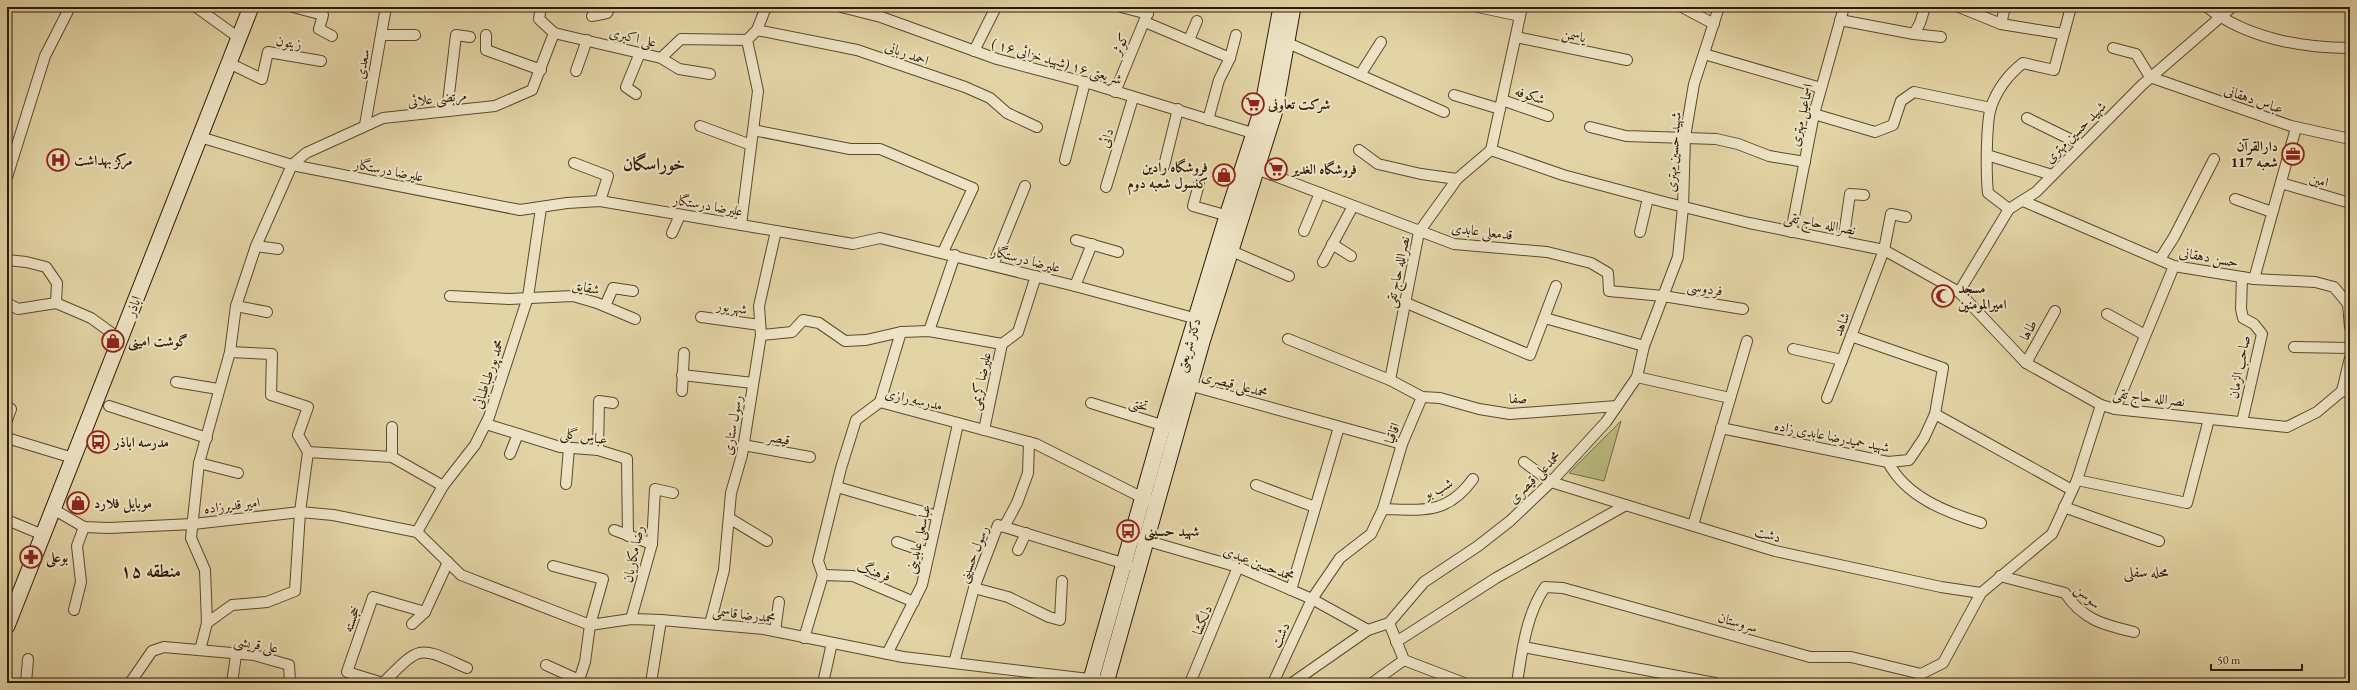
<svg xmlns="http://www.w3.org/2000/svg" width="2357" height="690" viewBox="0 0 2357 690" font-family="'EB Garamond',Amiri,serif">
	<style>
		.green { fill: #bbbb81; stroke: #746b44 }
		.lines { fill: none; stroke-linecap: round; stroke-linejoin: round }
		.minor-casing { stroke: #5a492e; stroke-width: 12 }
		.secondary-casing { stroke: #2c1b06; stroke-width: 17 }
		.minor { stroke: #ede3c4; stroke-width: 10 }
		.secondary { stroke: #ede3c4; stroke-width: 15 }
		.labels { text-anchor: middle; dominant-baseline: central; stroke-width: 4; stroke-linejoin: round; paint-order: stroke }
		.street-label { font-size: 14px; fill: #2c1b06; stroke: #ede3c4 }
		.poi-label { font-size: 14px; font-weight: bold; fill: #2c1b06; stroke: #ede3c4; text-anchor: start }
		.neighbourhood-label { font-size: 15px; fill: #2c1b06; stroke: #ede3c4 }
		.district-label { font-size: 18px; font-weight: bold; fill: #2c1b06; stroke: #ede3c4 }
	</style>
	<rect width="100%" height="100%" fill="#e3d4a5"/>
	<filter id="stains"><feTurbulence type="fractalNoise" baseFrequency=".005" numOctaves="4"/><feColorMatrix values="0 0 0 0 .2 0 0 0 0 .09 0 0 0 0 .02 0 0 0 .5 -.17"/></filter>
	<radialGradient id="worn" r=".72"><stop offset=".6" stop-color="#630" stop-opacity="0"/><stop offset="1" stop-color="#630" stop-opacity=".3"/></radialGradient>
	<polygon class="green" points="1621,421 1604,481 1569,473"/>
	<g class="lines">
		<g class="minor-casing">
			<g id="minor">
				<polyline points="196,7 239,38"/>
				<polyline points="293,7 323,15 319,29 332,36"/>
				<polyline points="541,7 539,19 554,33"/>
				<polyline points="841,7 881,17 997,59 1095,85 1259,135"/>
				<polyline points="1121,7 1148,14"/>
				<polyline points="1478,7 1520,16"/>
				<polyline points="1682,7 1714,24"/>
				<polyline points="1959,7 2001,24 2005,7"/>
				<path d="M2207 7C2246 38 2302 48 2350 48"/>
				<polyline points="592,16 607,13 610,7"/>
				<polyline points="1840,20 1914,34 1920,23 1925,7"/>
				<polyline points="1145,22 1230,58"/>
				<polyline points="2001,24 2063,34"/>
				<polyline points="757,30 857,50 965,87 990,98 1007,113 1037,127"/>
				<polyline points="554,33 661,58 681,39 747,40"/>
				<polyline points="1914,34 1941,37"/>
				<polyline points="381,35 415,35"/>
				<polyline points="486,35 486,50 541,70"/>
				<polyline points="1516,37 1627,60"/>
				<polyline points="1189,40 1197,21"/>
				<polyline points="1281,40 1444,112"/>
				<polyline points="2113,48 2136,54 2150,77 2291,126 2350,139"/>
				<polyline points="974,51 996,7"/>
				<polyline points="1704,54 1821,88"/>
				<polyline points="661,58 679,69 710,74"/>
				<polyline points="229,63 262,79 268,52 321,61"/>
				<polyline points="576,71 587,40"/>
				<polyline points="1360,75 1381,42"/>
				<polyline points="1115,92 1150,7"/>
				<polyline points="636,94 626,87 640,53"/>
				<polyline points="1454,95 1500,109"/>
				<polyline points="1502,100 1548,116"/>
				<polyline points="447,111 456,35 470,37"/>
				<polyline points="1814,114 1875,132 1893,125 1901,101 1914,92 1991,108"/>
				<polyline points="2027,118 2082,145"/>
				<polyline points="1208,120 1219,80 1230,58 1236,35"/>
				<polyline points="365,125 386,7"/>
				<polyline points="700,126 751,145"/>
				<polyline points="1590,127 1626,136 1716,139 1738,144 1769,156 1805,162"/>
				<polyline points="753,130 850,149 880,149 973,188 943,252"/>
				<polyline points="200,137 292,165 520,210 567,203 600,201 853,244 880,238 1075,286 1201,320"/>
				<polyline points="1359,150 1378,164 1421,174 1457,179"/>
				<polyline points="1491,150 1522,7"/>
				<polyline points="1987,155 2052,175"/>
				<polyline points="1065,160 1085,82"/>
				<polyline points="574,163 608,176 600,201"/>
				<polyline points="1164,166 1178,109"/>
				<polyline points="1251,167 1454,244 1547,252 1591,263 1608,273 1609,291 1663,296 1743,309"/>
				<polyline points="7,177 45,56 70,7"/>
				<polyline points="2281,183 2350,203"/>
				<polyline points="1199,184 1193,206 1232,217"/>
				<polyline points="1106,187 1133,98"/>
				<polyline points="2235,199 2272,212"/>
				<polyline points="2023,201 2174,266 2254,279 2315,282 2334,287 2348,304 2350,327"/>
				<path d="M2009 209 1988 193C1986 175 1986 123 1991 107 1997 90 2009 74 2023 63L2054 70 2071 7"/>
				<polyline points="741,225 758,91 747,40 757,30 766,7"/>
				<polyline points="1304,231 1320,193"/>
				<polyline points="1640,232 1648,198"/>
				<polyline points="1791,232 1814,114 1844,7"/>
				<polyline points="672,233 680,215"/>
				<polyline points="1076,240 1118,252"/>
				<polyline points="1843,242 1850,194 1864,195"/>
				<polyline points="1332,244 1351,256"/>
				<polyline points="256,246 278,249"/>
				<polyline points="1227,249 1289,276"/>
				<polyline points="2160,259 2174,237 2214,159"/>
				<polyline points="7,260 26,262 46,267 57,283 56,303 91,318 120,339"/>
				<polyline points="1323,262 1353,206"/>
				<polyline points="993,265 1025,186"/>
				<polyline points="2242,277 2241,309 2243,318 2254,324 2262,334 2242,422"/>
				<polyline points="2254,279 2296,128"/>
				<polyline points="1075,286 1092,244"/>
				<polyline points="1959,292 2009,209 2036,192 2142,85 2232,7"/>
				<polyline points="450,296 509,299 573,296 597,303 635,319"/>
				<polyline points="1404,302 1530,355 1556,286"/>
				<polyline points="7,303 18,309 56,303"/>
				<polyline points="236,306 267,312"/>
				<polyline points="605,306 613,288 633,291"/>
				<polyline points="2107,314 2145,335"/>
				<polyline points="701,317 760,325"/>
				<polyline points="1545,318 1644,346"/>
				<polyline points="929,331 955,255"/>
				<polyline points="761,335 792,332 803,320 819,323 845,341 866,340 901,332 929,331 1002,344"/>
				<polyline points="2294,347 2350,348"/>
				<polyline points="1793,349 1842,360 1884,250 1891,214 1906,217"/>
				<polyline points="230,352 272,354 271,395 308,407 298,435 308,452"/>
				<polyline points="2026,363 2055,311"/>
				<polyline points="682,375 753,383"/>
				<polyline points="1637,377 1730,398"/>
				<polyline points="1390,380 1419,232 1457,179 1491,150 1563,175 1664,202 1749,223 1884,250 1959,292 2026,363 2101,405 2115,409 2287,427 2317,412 2342,391 2350,392"/>
				<polyline points="176,382 218,389"/>
				<polyline points="1185,384 1402,444"/>
				<polyline points="682,391 684,353"/>
				<polyline points="2342,391 2350,358"/>
				<polyline points="1422,397 1440,398 1479,409 1510,414 1617,406"/>
				<polyline points="1827,398 1842,360"/>
				<polyline points="880,402 901,332"/>
				<polyline points="1091,403 1168,427"/>
				<polyline points="109,406 207,438"/>
				<polyline points="2115,409 2174,266"/>
				<polyline points="1935,414 2072,490"/>
				<polyline points="7,420 11,409"/>
				<polyline points="486,424 560,447 598,450 627,459 628,536"/>
				<polyline points="392,427 392,457"/>
				<polyline points="1721,428 1888,462 1909,460 1924,438 1935,414 1943,368 1851,336"/>
				<polyline points="984,430 1002,344 1018,332 1036,276"/>
				<polyline points="7,438 73,458"/>
				<polyline points="743,445 810,457"/>
				<polyline points="598,450 599,401 613,403"/>
				<polyline points="510,454 518,434"/>
				<polyline points="1524,462 1551,482 1775,551 1941,587 1981,593"/>
				<path d="M1888 462C1906 497 1946 512 1981 523"/>
				<polyline points="199,463 238,473"/>
				<polyline points="2077,480 2187,503 2209,419"/>
				<polyline points="566,484 569,448"/>
				<polyline points="1256,485 1315,507"/>
				<polyline points="837,487 937,516"/>
				<polyline points="2064,507 2159,541"/>
				<polyline points="53,509 84,527 109,528 193,524 300,512 333,515 417,532"/>
				<path d="M1383 509C1423 510 1447 515 1473 479"/>
				<polyline points="729,518 767,541"/>
				<polyline points="7,520 43,535"/>
				<polyline points="1693,525 1747,341"/>
				<polyline points="1004,527 1017,503 1028,473 1029,442"/>
				<polyline points="614,530 652,544"/>
				<polyline points="417,532 461,575 590,625 631,619 661,620 764,629 903,657 1097,680"/>
				<polyline points="417,532 443,486 475,445 489,417 528,297 541,208"/>
				<polyline points="1141,539 1238,567 1312,599 1368,630"/>
				<polyline points="897,542 929,553"/>
				<polyline points="1018,550 1026,533"/>
				<polyline points="553,566 603,579 590,625 585,662 578,683"/>
				<polyline points="823,575 853,576 914,602"/>
				<path d="M2000 576 2065 593C2083 620 2104 625 2134 632"/>
				<polyline points="974,588 1008,597 1049,617 1060,620 1062,581"/>
				<polyline points="1291,590 1339,427"/>
				<polyline points="74,610 81,582 77,546 84,527"/>
				<polyline points="631,619 652,544 655,489 673,493"/>
				<polyline points="207,623 205,570 191,538 199,463 230,352 236,306 256,246 292,165 306,153 383,118 495,106 532,90 554,33"/>
				<polyline points="1389,623 1404,660 1464,683"/>
				<polyline points="412,624 425,612"/>
				<polyline points="710,624 724,570 731,493 742,455 761,335 759,306 776,231"/>
				<polyline points="775,631 779,602"/>
				<polyline points="804,638 823,575 818,561 841,468 856,420 880,402 1036,444 1147,500"/>
				<polyline points="1396,642 1496,578 1626,505"/>
				<polyline points="1523,647 1715,683"/>
				<polyline points="200,650 207,623 232,605 267,602 295,591 300,512 308,452 392,457 443,486"/>
				<polyline points="887,654 922,585 958,424"/>
				<polyline points="954,663 974,588 998,525 1129,565"/>
				<polyline points="546,665 579,680"/>
				<polyline points="26,683 28,659"/>
				<polyline points="130,683 152,651 164,647 254,655 289,665 290,683"/>
				<polyline points="232,683 236,655"/>
				<polyline points="383,683 347,672 373,597 425,612 448,562"/>
				<path d="M383 683C422 644 417 646 467 668"/>
				<polyline points="651,683 661,620"/>
				<polyline points="823,683 832,643"/>
				<polyline points="1190,683 1238,567"/>
				<polyline points="1273,683 1312,599 1340,558 1371,534 1383,509 1402,444 1422,397 1390,380 1288,339"/>
				<polyline points="1292,683 1368,630 1389,623 1424,582 1478,546 1510,521 1551,482 1606,422 1637,377 1644,346 1678,257 1683,207 1685,137 1694,84 1719,7"/>
				<polyline points="1372,683 1404,660"/>
				<path d="M1517 683C1522 651 1526 615 1545 587L1563 588 1810 657H1851L1921 674 1943 663 1981 593 2052 534 2077 480 2101 405"/>
			</g>
		</g>
		<g class="secondary-casing">
			<g id="secondary">
				<polyline points="7,626 251,7"/>
				<polyline points="1090,683 1163,426 1227,216 1262,109 1281,7"/>
				<polyline points="1106,683 1202,342 1274,114 1293,7"/>
			</g>
		</g>
		<use href="#minor" class="minor"/>
		<use href="#secondary" class="secondary"/>
	</g>
	<defs>
		<g id="supermarket-ring" transform="scale(1.15)"><circle r="9.5" fill="#ede3c4" stroke="#8f2418" stroke-width="1.5"/><path d="M-6-5.5h2.5l.6 2H6L4.5 2H-2.5L-4.4-4H-6ZM-1.5 3.2a1.3 1.3 0 1 0 .1 0ZM3 3.2a1.3 1.3 0 1 0 .1 0Z" fill="#8f2418"/></g>
		<g id="office-ring" transform="scale(1.15)"><circle r="9.5" fill="#ede3c4" stroke="#8f2418" stroke-width="1.5"/><path d="M-6-3h4V-5.5h4V-3h4V5H-6ZM-1-4.5V-3h2v-1.5ZM-6 0V1H6V0Z" fill="#8f2418"/></g>
		<g id="hospital-ring" transform="scale(1.15)"><circle r="9.5" fill="#ede3c4" stroke="#8f2418" stroke-width="1.5"/><path d="M-5-5h3v3.5h4V-5h3V5h-3V1.5h-4V5h-3Z" fill="#8f2418"/></g>
		<g id="shop-ring" transform="scale(1.15)"><circle r="9.5" fill="#ede3c4" stroke="#8f2418" stroke-width="1.5"/><path d="M-5-2.5h2.3a2.7 3.5 0 0 1 5.4 0H5L5.5 6h-11ZM-1.5-2.5h3a1.5 2.3 0 0 0-3 0Z" fill="#8f2418"/></g>
		<g id="mosque-ring" transform="scale(1.15)"><circle r="9.5" fill="#ede3c4" stroke="#8f2418" stroke-width="1.5"/><path d="M3.5-4.9A6 6 0 1 0 3.5 4.9A5 5 0 1 1 3.5-4.9Z" fill="#8f2418"/></g>
		<g id="bus-ring" transform="scale(1.15)"><circle r="9.5" fill="#ede3c4" stroke="#8f2418" stroke-width="1.5"/><path d="M-5-6H5V4H4V6H2V4H-2V6H-4V4H-5ZM-3.5-4V0h7V-4ZM-3.5 1.2v1.5H-2V1.2ZM2 1.2v1.5H3.5V1.2Z" fill="#8f2418"/></g>
		<g id="pharmacy-ring" transform="scale(1.15)"><circle r="9.5" fill="#ede3c4" stroke="#8f2418" stroke-width="1.5"/><path d="M-2-6h4v4h4v4h-4v4h-4v-4h-4v-4h4Z" fill="#8f2418"/></g>
	</defs>
	<g fill-rule="evenodd">
		<use href="#supermarket-ring" x="1253" y="104"/>
		<use href="#office-ring" x="2293" y="154"/>
		<use href="#hospital-ring" x="58" y="160"/>
		<use href="#supermarket-ring" x="1276" y="169"/>
		<use href="#shop-ring" x="1224" y="175"/>
		<use href="#mosque-ring" x="1943" y="296"/>
		<use href="#shop-ring" x="113" y="341"/>
		<use href="#bus-ring" x="98" y="442"/>
		<use href="#shop-ring" x="78" y="503"/>
		<use href="#bus-ring" x="1128" y="531"/>
		<use href="#pharmacy-ring" x="31" y="557"/>
	</g>
	<g class="labels">
		<g class="street-label">
			<text transform="translate(1574 35) rotate(12)">یاسمن</text>
			<text transform="translate(633 37) rotate(13)">علی اکبری</text>
			<text transform="translate(289 42) rotate(9)">زیتون</text>
			<text transform="translate(1120 44) rotate(-67)">کوثر</text>
			<text transform="translate(907 53) rotate(20)">احمد ربانی</text>
			<text transform="translate(1057 61) rotate(16)">شریعتی ۱۶ (شهید خزائی ۱۶ )</text>
			<text transform="translate(362 64) rotate(-80)">سعدی</text>
			<text transform="translate(1530 95) rotate(18)">شکوفه</text>
			<text transform="translate(437 98) rotate(-7)">مرتضی علائی</text>
			<text transform="translate(2254 99) rotate(19)">عباس دهقانی</text>
			<text transform="translate(1801 115) rotate(-77)">اسماعیل مهتری</text>
			<text transform="translate(2075 132) rotate(-45)">شهید حسین مهتری</text>
			<text transform="translate(1106 138) rotate(-73)">دائی</text>
			<text transform="translate(1673 152) rotate(-86)">شهید حسین مهتری</text>
			<text transform="translate(389 170) rotate(11)">علیرضا درستگار</text>
			<text transform="translate(2319 180) rotate(16)">امین</text>
			<text transform="translate(708 205) rotate(10)">علیرضا درستگار</text>
			<text transform="translate(1820 223) rotate(11)">نصرالله حاج تقی</text>
			<text transform="translate(1482 231) rotate(7)">قدمعلی عابدی</text>
			<text transform="translate(2209 257) rotate(10)">حسن دهقانی</text>
			<text transform="translate(1026 259) rotate(14)">علیرضا درستگار</text>
			<text transform="translate(1397 272) rotate(-78)">نصرالله حاج تقی</text>
			<text transform="translate(586 287) rotate(12)">شقایق</text>
			<text transform="translate(1705 288) rotate(9)">فردوسی</text>
			<text transform="translate(133 306) rotate(-69)">اباذر</text>
			<text transform="translate(732 307) rotate(8)">شهریور</text>
			<text transform="translate(1841 324) rotate(-69)">شاهد</text>
			<text transform="translate(2028 330) rotate(-61)">طاها</text>
			<text transform="translate(1188 345) rotate(-73)">دکتر شریعتی</text>
			<text transform="translate(2239 367) rotate(-79)">صاحب الزمان</text>
			<text transform="translate(488 374) rotate(-72)">محمد پورطباطبائی</text>
			<text transform="translate(980 381) rotate(-78)">علیرضا کریمی</text>
			<text transform="translate(1235 384) rotate(15)">محمدعلی قیصری</text>
			<text transform="translate(2149 397) rotate(7)">نصرالله حاج تقی</text>
			<text transform="translate(1518 398) rotate(-1)">صفا</text>
			<text transform="translate(914 399) rotate(13)">مدرسه رازی</text>
			<text transform="translate(1139 404) rotate(18)">تختی</text>
			<text transform="translate(732 425) rotate(-80)">رسول ستاری</text>
			<text transform="translate(1392 433) rotate(-69)">اقاقیا</text>
			<text transform="translate(584 436) rotate(9)">عباس گلی</text>
			<text transform="translate(1832 436) rotate(11)">شهید حمیدرضا عابدی زاده</text>
			<text transform="translate(779 438) rotate(10)">قیصر</text>
			<text transform="translate(1534 477) rotate(-45)">محمدعلی قیصری</text>
			<text transform="translate(1438 488) rotate(-25)">شب بو</text>
			<text transform="translate(232 505) rotate(-7)">امیر قدیرزاده</text>
			<text transform="translate(1768 534) rotate(16)">دشت</text>
			<text transform="translate(918 539) rotate(-77)">عباسعلی عابدینی</text>
			<text transform="translate(633 554) rotate(-78)">رضا مکاریان</text>
			<text transform="translate(973 554) rotate(-68)">رسول حسینی</text>
			<text transform="translate(1259 563) rotate(21)">محمدحسین عبدی</text>
			<text transform="translate(874 571) rotate(19)">فرهنگ</text>
			<text transform="translate(2088 596) rotate(41)">سوسن</text>
			<text transform="translate(744 614) rotate(7)">محمدرضا قاسمی</text>
			<text transform="translate(351 619) rotate(-71)">خجسته</text>
			<text transform="translate(1202 620) rotate(-68)">دلگشا</text>
			<text transform="translate(1738 622) rotate(16)">سروستان</text>
			<text transform="translate(1280 635) rotate(-65)">دشت</text>
			<text transform="translate(256 644) rotate(10)">علی قریشی</text>
		</g>
		<g class="poi-label">
			<text x="1268" y="104">شرکت تعاونی</text>
			<text x="2278" y="146" text-anchor="end">دارالقرآن<tspan x="2278" dy="16">شعبه 117</tspan></text>
			<text x="74" y="160">مرکز بهداشت</text>
			<text x="1208" y="167" text-anchor="end">فروشگاه رادین<tspan x="1208" dy="16">کنسول شعبه دوم</tspan></text>
			<text x="1292" y="169">فروشگاه الغدیر</text>
			<text x="1958" y="288">مسجد<tspan x="1958" dy="16">امیرالمومنین</tspan></text>
			<text x="128" y="341">گوشت امینی</text>
			<text x="114" y="442">مدرسه اباذر</text>
			<text x="94" y="503">موبایل فلارد</text>
			<text x="1144" y="531">شهید حسینی</text>
			<text x="46" y="557">بوعلی</text>
		</g>
		<g class="neighbourhood-label">
			<text x="2146" y="571">محله سفلی</text>
		</g>
		<g class="district-label">
			<text x="654" y="163">خوراسگان</text>
			<text x="151" y="570">منطقه ۱۵</text>
		</g>
	</g>
	<rect width="2357" height="690" fill="none" stroke="#e3d4a5" stroke-width="24"/>
	<rect x="8" y="8" width="2341" height="674" fill="none" stroke="#2c1b06" stroke-width="2"/>
	<rect x="12" y="12" width="2333" height="666" fill="none" stroke="#2c1b06"/>
	<path d="M2211 664v6h91v-6" fill="none" stroke="#2c1b06" stroke-width="2"/>
	<text x="2217" y="664" font-size="12" fill="#2c1b06" stroke="#ede3c4" stroke-width="3" paint-order="stroke">50 m</text>
	<rect width="100%" height="100%" filter="url(#stains)"/>
	<rect width="100%" height="100%" fill="url(#worn)"/>
</svg>
